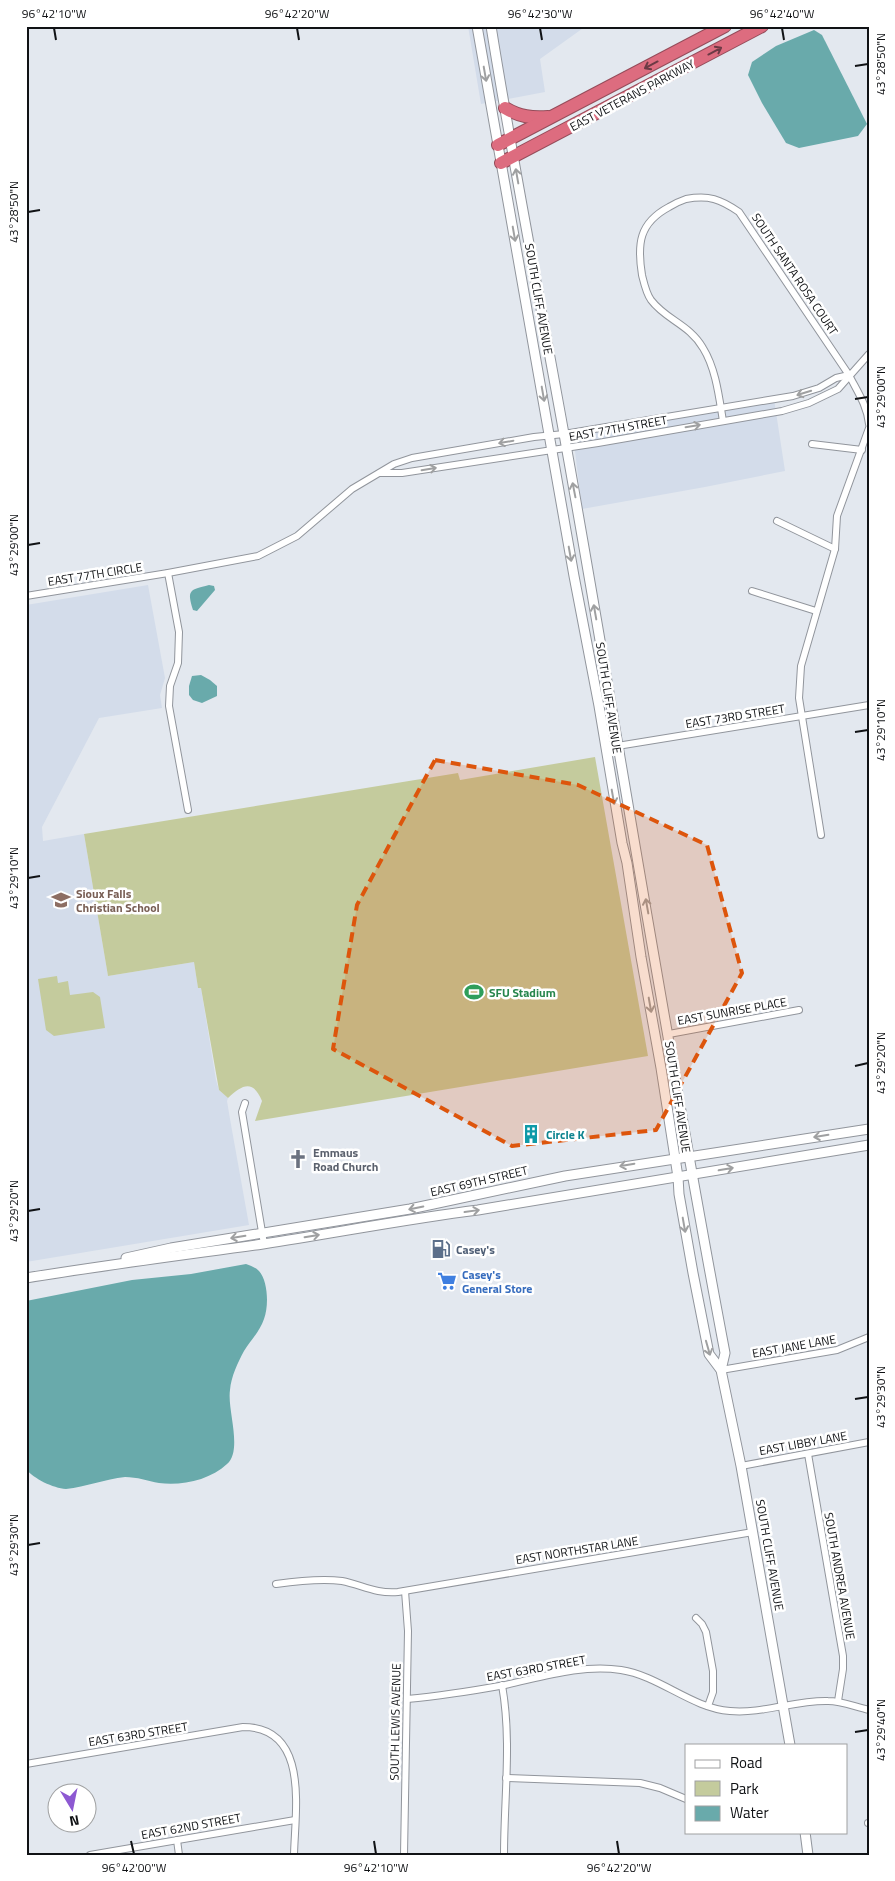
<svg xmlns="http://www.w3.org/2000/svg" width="895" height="1881" viewBox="0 0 895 1881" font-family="'Titillium Web',sans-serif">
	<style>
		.built { fill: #d3dcea }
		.green { fill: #c4cb9d }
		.water { fill: #69aaab }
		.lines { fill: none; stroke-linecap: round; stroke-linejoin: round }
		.street-casing { stroke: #91959c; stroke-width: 8 }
		.secondary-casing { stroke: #91959c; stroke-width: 11 }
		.highway-casing { stroke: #954c5a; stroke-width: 14 }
		.street { stroke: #fff; stroke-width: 6 }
		.secondary { stroke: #fff; stroke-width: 9 }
		.highway { stroke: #dd6c7f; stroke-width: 12 }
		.oneway { stroke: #6c3a45 }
		.oneway2 { stroke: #9fa0a1 }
		.marked { fill: #dd550c; fill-opacity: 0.2; stroke: #dd550c; stroke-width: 4; stroke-dasharray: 10 6; stroke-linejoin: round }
		.ticks { fill: none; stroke: #101215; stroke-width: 2 }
		.labels { text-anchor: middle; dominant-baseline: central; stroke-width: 5; stroke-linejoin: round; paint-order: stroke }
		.street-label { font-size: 12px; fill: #101215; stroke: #fff }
		.education-label { font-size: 12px; font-weight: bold; fill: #785e54; stroke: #fff; text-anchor: start }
		.leisure-label { font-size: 12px; font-weight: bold; fill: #27864d; stroke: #fff; text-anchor: start }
		.culture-label { font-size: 12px; font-weight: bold; fill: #0d838f; stroke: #fff; text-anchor: start }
		.worship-label { font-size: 12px; font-weight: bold; fill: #5b616d; stroke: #fff; text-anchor: start }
		.service-label { font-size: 12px; font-weight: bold; fill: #4e5e75; stroke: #fff; text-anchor: start }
		.shop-label { font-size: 12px; font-weight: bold; fill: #366cbe; stroke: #fff; text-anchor: start }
		.neatline { fill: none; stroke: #101215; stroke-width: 2 }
		.ticks-label { font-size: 12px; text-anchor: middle; fill: #101215 }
	</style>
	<rect width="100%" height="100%" fill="#e3e8ef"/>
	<g class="built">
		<polygon points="468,26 586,26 540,59 545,92 481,104"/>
		<polygon points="774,399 785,471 705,487 582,509 573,435"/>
		<polygon points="148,585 165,678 160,695 162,708 99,718 42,827 43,841 84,834 108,976 194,962 198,988 201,988 216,1080 219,1090 228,1098 227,1101 230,1119 249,1225 26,1262 26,605"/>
	</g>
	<g class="green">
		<path d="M595 757 648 1056 255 1121 262 1101C253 1079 242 1085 228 1098L219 1090 201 988H198L194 962 108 976 84 834 458 773 460 780Z"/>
		<polygon points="57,976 58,983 68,981 70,995 93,992 100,997 105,1028 54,1036 46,1030 38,979"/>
	</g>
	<g class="water">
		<polygon points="814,30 822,35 867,124 858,136 799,148 786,143 762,103 748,75 752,62 776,46"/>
		<path d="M209 585 214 586 215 590 197 611 193 610C187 590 189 590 209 585Z"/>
		<polygon points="201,675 210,680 217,686 217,696 202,703 193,700 189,695 189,686 192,676"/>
		<path d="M246 1264C251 1266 255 1267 259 1271 268 1281 269 1306 264 1319 260 1331 251 1340 244 1351 238 1362 231 1377 230 1390 227 1410 243 1450 227 1464 210 1480 182 1486 159 1483 148 1481 137 1477 125 1477 105 1479 86 1487 66 1489 53 1488 34 1479 26 1469V1301L132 1280 191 1274Z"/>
	</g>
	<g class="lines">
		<g class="street-casing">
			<g id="street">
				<path d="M723 421C719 397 716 369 703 348 689 324 666 320 651 300 646 293 644 283 642 275 637 244 639 223 669 207 674 204 680 201 686 199 709 195 720 199 739 212L849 375C857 391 867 405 869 424"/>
				<polyline points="812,444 862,450"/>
				<polyline points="380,473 402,473 598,443 782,411 809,403 838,389 869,354"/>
				<polyline points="777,521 835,549"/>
				<polyline points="168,573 179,632 178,663 170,686 169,706 188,810"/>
				<polyline points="752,591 816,611"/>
				<polyline points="26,596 168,573 258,556 297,536 352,489 394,464 412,458 534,437 564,434 793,396 819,388 836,378 849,375"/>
				<polyline points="605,748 869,705"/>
				<polyline points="821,835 799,698 801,666 835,549 837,516 869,428"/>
				<polyline points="669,1034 799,1010"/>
				<polyline points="245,1103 242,1112 264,1244"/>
				<polyline points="721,1370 837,1350 869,1337"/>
				<polyline points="808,1454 843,1656 843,1669 838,1701"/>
				<polyline points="741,1466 869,1442"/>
				<path d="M276 1584C297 1581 321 1578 342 1581 362 1585 376 1594 398 1592L753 1532"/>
				<polyline points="696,1618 702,1624 706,1632 713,1671 713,1692 708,1706"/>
				<path d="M502 1685C512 1741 504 1798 504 1855"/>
				<path d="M407 1699C440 1696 472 1691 505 1685 542 1677 582 1664 621 1670 660 1676 691 1708 730 1711 763 1714 795 1700 828 1701 842 1701 855 1707 869 1710"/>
				<path d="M26 1764 243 1727C310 1727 295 1810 294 1855"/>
				<polyline points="506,1778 640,1783 660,1788 686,1799"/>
				<polyline points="868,1823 869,1823"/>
				<polyline points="177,1840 179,1855"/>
				<polyline points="90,1855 295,1820"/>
				<polyline points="404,1855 408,1631 405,1591"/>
			</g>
		</g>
		<g class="secondary-casing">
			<g id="secondary">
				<polyline points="477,26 574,576 599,706 622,843 627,863 641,957 661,1068 678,1177 679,1194 693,1273 709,1354 721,1370 741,1466 790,1745"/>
				<path d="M491 26C517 189 550 350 578 513 627 793 672 1074 725 1353L721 1370"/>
				<polyline points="126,1258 171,1248 410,1209 565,1176 869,1129"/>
				<path d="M26 1278C105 1265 184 1255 263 1244 335 1233 406 1219 478 1210L869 1145"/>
				<polyline points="805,1832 808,1855"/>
			</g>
		</g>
		<g class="highway-casing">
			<g id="highway">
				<path d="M505 108C520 117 532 118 548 117"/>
				<polyline points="498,145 725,26"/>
				<polyline points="501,163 762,26"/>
			</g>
		</g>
		<use href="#street" class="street"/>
		<use href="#secondary" class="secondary"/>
		<use href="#highway" class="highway"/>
	</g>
	<defs><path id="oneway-shaft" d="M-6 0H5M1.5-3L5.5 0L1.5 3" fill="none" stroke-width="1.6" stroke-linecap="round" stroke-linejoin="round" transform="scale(1.25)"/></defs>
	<g class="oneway">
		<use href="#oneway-shaft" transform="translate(715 51) rotate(-28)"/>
		<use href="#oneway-shaft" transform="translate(651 65) rotate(152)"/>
	</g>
	<g class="oneway2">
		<use href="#oneway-shaft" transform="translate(485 74) rotate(80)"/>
		<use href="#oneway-shaft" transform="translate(517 176) rotate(-100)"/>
		<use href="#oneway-shaft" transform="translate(514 234) rotate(80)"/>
		<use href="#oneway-shaft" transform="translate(804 393) rotate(163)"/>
		<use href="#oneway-shaft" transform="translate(543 394) rotate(80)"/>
		<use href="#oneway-shaft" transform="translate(693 426) rotate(-9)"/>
		<use href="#oneway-shaft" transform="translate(506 442) rotate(170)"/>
		<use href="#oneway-shaft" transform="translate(429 469) rotate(-9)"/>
		<use href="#oneway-shaft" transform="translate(574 490) rotate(-101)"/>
		<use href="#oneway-shaft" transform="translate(570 554) rotate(80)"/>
		<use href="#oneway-shaft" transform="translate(595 612) rotate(-100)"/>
		<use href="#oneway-shaft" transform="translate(613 797) rotate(80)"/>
		<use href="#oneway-shaft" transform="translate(647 906) rotate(-100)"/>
		<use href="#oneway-shaft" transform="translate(650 1005) rotate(80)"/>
		<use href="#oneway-shaft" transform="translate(821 1136) rotate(171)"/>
		<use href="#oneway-shaft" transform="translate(627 1165) rotate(170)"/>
		<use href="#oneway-shaft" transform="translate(726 1169) rotate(-10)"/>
		<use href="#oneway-shaft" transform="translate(416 1208) rotate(168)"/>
		<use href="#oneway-shaft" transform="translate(472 1211) rotate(-8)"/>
		<use href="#oneway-shaft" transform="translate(684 1225) rotate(80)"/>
		<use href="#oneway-shaft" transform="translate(312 1236) rotate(-9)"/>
		<use href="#oneway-shaft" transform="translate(238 1237) rotate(171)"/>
		<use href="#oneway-shaft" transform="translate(708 1348) rotate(74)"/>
	</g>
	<path class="marked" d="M435 760 578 785 707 845 742 973 656 1130 512 1146 333 1049 357 905Z"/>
	<path class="ticks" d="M54 28 56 40M297 28 299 40M540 28 542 40M782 28 784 40M855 66 868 64M28 212 40 210M855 399 868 397M28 545 40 543M855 732 868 730M28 878 40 876M855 1066 868 1063M28 1211 40 1209M855 1399 868 1397M28 1545 40 1543M855 1732 868 1730M131 1841 134 1854M374 1841 376 1854M617 1841 619 1854"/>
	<defs>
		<g id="school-bare" transform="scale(1.5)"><path d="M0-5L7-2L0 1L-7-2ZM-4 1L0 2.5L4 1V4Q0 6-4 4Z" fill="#8d6e63" stroke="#fff" stroke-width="2.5" paint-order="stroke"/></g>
		<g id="stadium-bare" transform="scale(1.5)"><path d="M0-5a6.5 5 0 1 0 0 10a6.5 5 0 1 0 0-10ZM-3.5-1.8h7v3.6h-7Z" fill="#2e9e5b" stroke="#fff" stroke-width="2.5" paint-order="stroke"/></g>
		<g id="building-bare" transform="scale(1.5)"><path d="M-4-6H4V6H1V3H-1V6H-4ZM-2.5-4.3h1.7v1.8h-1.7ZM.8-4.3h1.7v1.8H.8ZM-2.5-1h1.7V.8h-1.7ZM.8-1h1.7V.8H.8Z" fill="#0f9aa8" stroke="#fff" stroke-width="2.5" paint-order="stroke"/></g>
		<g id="church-bare" transform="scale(1.5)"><path d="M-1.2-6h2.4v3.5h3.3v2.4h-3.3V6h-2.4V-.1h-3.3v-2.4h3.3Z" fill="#6b7280" stroke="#fff" stroke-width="2.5" paint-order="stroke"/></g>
		<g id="fuel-bare" transform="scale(1.5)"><path d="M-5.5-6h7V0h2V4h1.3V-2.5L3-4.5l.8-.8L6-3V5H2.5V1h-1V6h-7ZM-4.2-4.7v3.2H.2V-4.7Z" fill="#5c6f8a" stroke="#fff" stroke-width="2.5" paint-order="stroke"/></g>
		<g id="supermarket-bare" transform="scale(1.5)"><path d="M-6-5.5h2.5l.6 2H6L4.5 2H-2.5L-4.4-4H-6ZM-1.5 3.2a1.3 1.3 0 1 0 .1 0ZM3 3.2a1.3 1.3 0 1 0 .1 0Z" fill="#3f7fe0" stroke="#fff" stroke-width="2.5" paint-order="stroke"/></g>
	</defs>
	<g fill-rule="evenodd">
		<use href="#school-bare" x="61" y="900"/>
		<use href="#stadium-bare" x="474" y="992"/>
		<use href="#building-bare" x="531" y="1134"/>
		<use href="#church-bare" x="298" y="1159"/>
		<use href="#fuel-bare" x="441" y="1249"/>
		<use href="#supermarket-bare" x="447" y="1281"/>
	</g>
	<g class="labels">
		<g class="street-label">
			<text transform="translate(632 95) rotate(-28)">EAST VETERANS PARKWAY</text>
			<text transform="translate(795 274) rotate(56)">SOUTH SANTA ROSA COURT</text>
			<text transform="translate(539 299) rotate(80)">SOUTH CLIFF AVENUE</text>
			<text transform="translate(618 428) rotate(-10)">EAST 77TH STREET</text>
			<text transform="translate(95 574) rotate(-9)">EAST 77TH CIRCLE</text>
			<text transform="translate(609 698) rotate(81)">SOUTH CLIFF AVENUE</text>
			<text transform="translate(735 716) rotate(-9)">EAST 73RD STREET</text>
			<text transform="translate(732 1011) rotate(-10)">EAST SUNRISE PLACE</text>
			<text transform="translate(678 1097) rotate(81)">SOUTH CLIFF AVENUE</text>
			<text transform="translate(479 1181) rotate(-13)">EAST 69TH STREET</text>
			<text transform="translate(794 1346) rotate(-10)">EAST JANE LANE</text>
			<text transform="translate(803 1443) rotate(-10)">EAST LIBBY LANE</text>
			<text transform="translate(577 1550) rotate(-9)">EAST NORTHSTAR LANE</text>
			<text transform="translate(770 1555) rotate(80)">SOUTH CLIFF AVENUE</text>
			<text transform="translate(840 1576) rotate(80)">SOUTH ANDREA AVENUE</text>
			<text transform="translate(536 1668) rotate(-10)">EAST 63RD STREET</text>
			<text transform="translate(395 1722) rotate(-89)">SOUTH LEWIS AVENUE</text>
			<text transform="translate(138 1734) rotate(-9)">EAST 63RD STREET</text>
			<text transform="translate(191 1826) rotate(-10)">EAST 62ND STREET</text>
		</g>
		<g class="education-label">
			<text x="76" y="893">Sioux Falls<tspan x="76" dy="14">Christian School</tspan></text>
		</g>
		<g class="leisure-label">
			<text x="489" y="992">SFU Stadium</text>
		</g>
		<g class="culture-label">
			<text x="546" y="1134">Circle K</text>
		</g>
		<g class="worship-label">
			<text x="313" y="1152">Emmaus<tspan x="313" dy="14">Road Church</tspan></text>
		</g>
		<g class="service-label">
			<text x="456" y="1249">Casey's</text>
		</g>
		<g class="shop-label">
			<text x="462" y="1274">Casey's<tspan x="462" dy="14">General Store</tspan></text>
		</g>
	</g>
	<rect width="895" height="1881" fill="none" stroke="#ffffff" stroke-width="55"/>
	<rect x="685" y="1744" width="162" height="90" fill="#ffffff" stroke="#9fa0a1"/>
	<rect x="695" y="1760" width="25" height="8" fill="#ffffff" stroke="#9fa0a1"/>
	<text x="730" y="1768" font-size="15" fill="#101215">Road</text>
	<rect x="695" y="1781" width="25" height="15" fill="#c4cb9d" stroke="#9fa0a1"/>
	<text x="730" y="1794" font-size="15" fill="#101215">Park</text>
	<rect x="695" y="1806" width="25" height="15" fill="#69aaab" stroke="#9fa0a1"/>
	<text x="730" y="1818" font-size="15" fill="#101215">Water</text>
	<g transform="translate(72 1808) rotate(170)"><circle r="24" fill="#ffffff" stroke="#9fa0a1"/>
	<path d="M0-4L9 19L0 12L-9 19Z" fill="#8d59d2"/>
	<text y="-8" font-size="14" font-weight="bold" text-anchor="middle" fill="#101215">N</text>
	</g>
	<rect x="28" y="28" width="840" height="1826" class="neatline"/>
	<g class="ticks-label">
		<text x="54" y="18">96°42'10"W</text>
		<text x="297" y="18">96°42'20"W</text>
		<text x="540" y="18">96°42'30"W</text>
		<text x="782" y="18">96°42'40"W</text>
		<text transform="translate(881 64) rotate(-90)" y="4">43°28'50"N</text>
		<text transform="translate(14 212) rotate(-90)" y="4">43°28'50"N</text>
		<text transform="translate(881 397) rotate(-90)" y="4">43°29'00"N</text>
		<text transform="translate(14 545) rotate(-90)" y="4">43°29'00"N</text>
		<text transform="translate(881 730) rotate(-90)" y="4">43°29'10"N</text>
		<text transform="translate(14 878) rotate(-90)" y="4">43°29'10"N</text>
		<text transform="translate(881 1063) rotate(-90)" y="4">43°29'20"N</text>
		<text transform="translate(14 1211) rotate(-90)" y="4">43°29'20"N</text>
		<text transform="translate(881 1397) rotate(-90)" y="4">43°29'30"N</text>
		<text transform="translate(14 1545) rotate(-90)" y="4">43°29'30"N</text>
		<text transform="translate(881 1730) rotate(-90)" y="4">43°29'40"N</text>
		<text x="134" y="1872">96°42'00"W</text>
		<text x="376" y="1872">96°42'10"W</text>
		<text x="619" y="1872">96°42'20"W</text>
	</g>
</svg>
